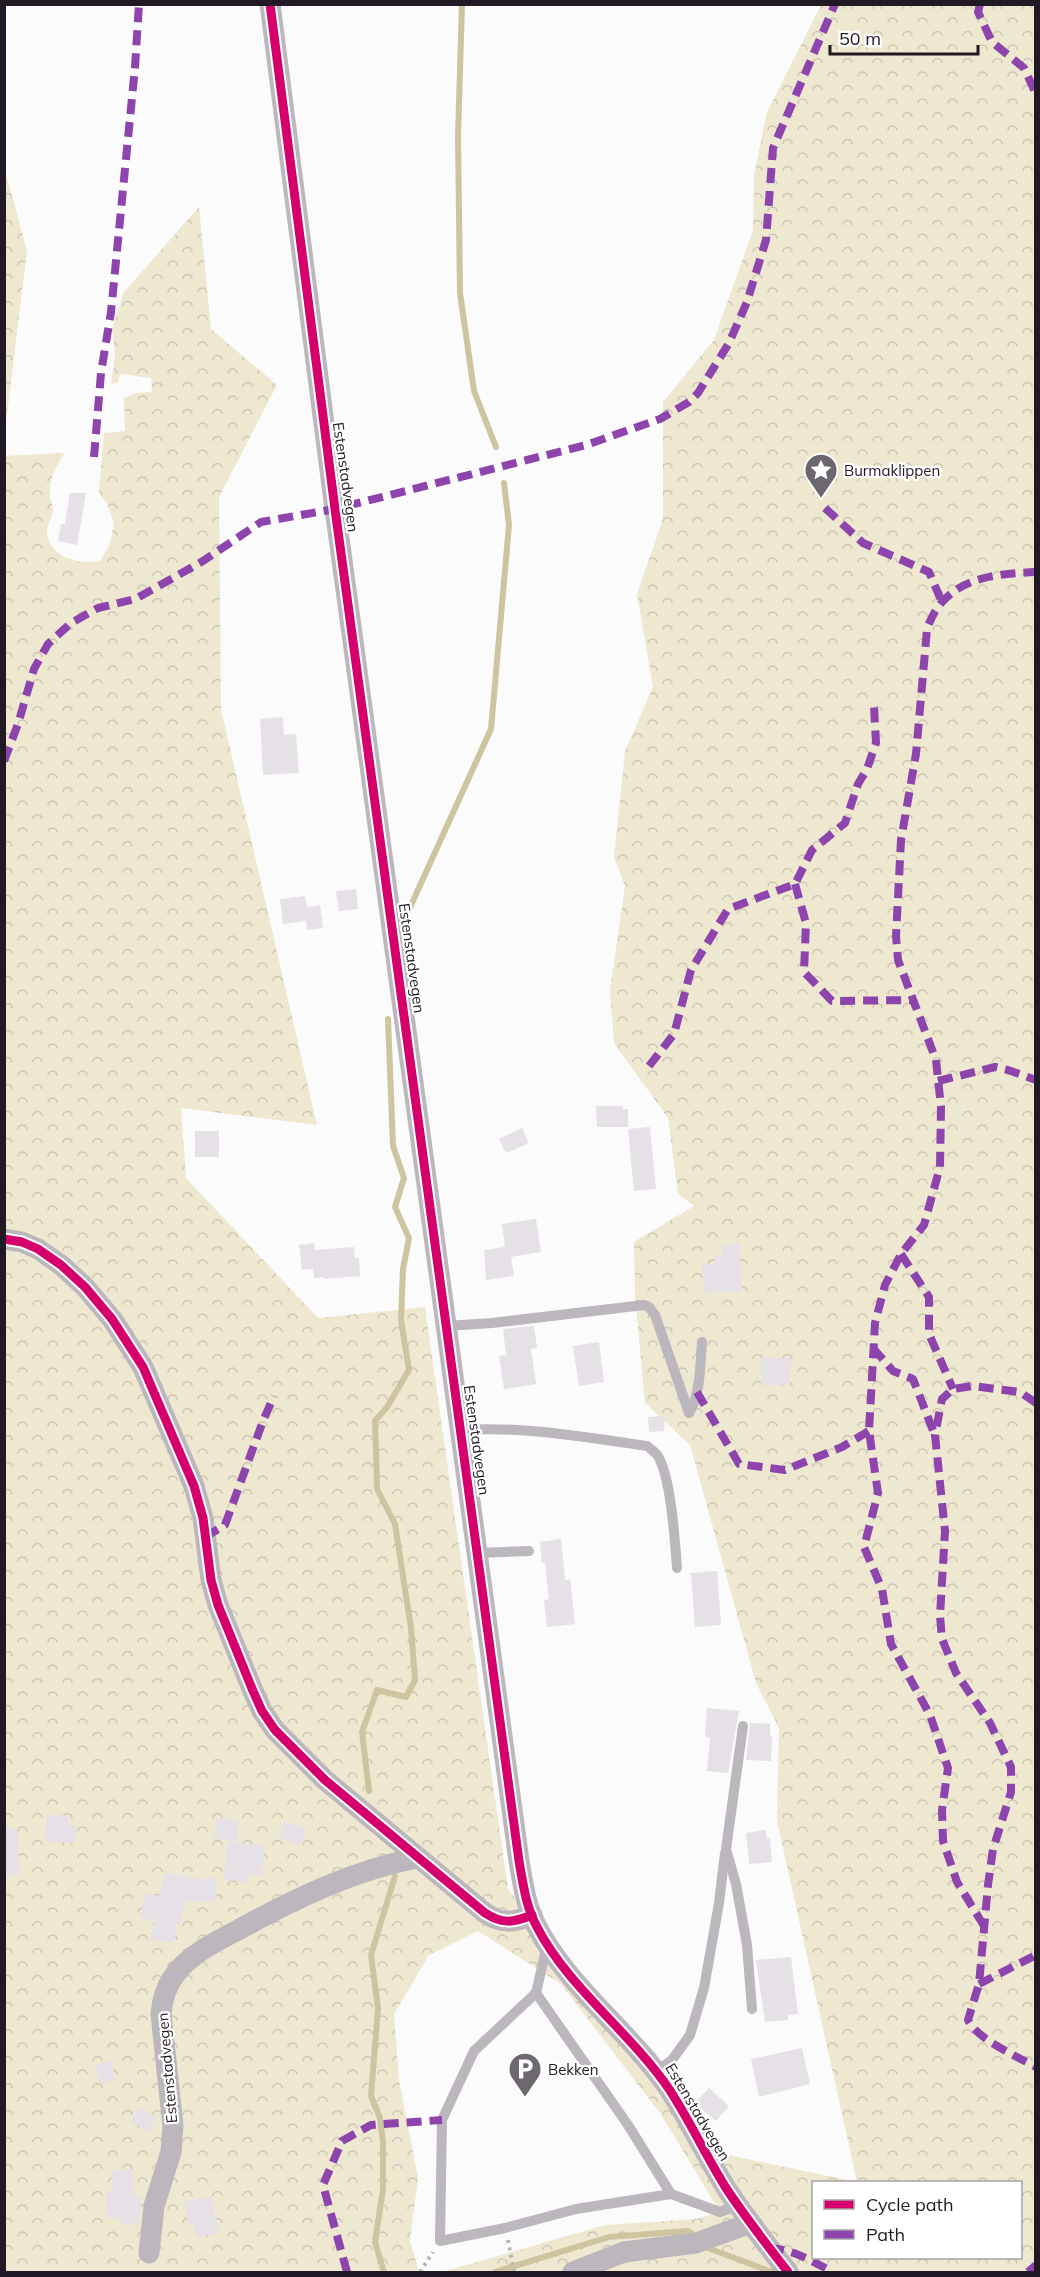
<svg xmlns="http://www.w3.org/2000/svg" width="1040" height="2277" viewBox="0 0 1040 2277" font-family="Mulish,sans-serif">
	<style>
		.forest { fill: url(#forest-crowns); fill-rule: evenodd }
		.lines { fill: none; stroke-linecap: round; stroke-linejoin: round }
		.stream { stroke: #cec49f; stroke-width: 6 }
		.building { fill: #e5e1e6 }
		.path { stroke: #b8b5b9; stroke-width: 4; stroke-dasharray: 3 4.5; stroke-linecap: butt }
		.service { stroke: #bbb7bd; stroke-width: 10 }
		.minor { stroke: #bbb7bd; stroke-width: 21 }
		.quiet { stroke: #8e44ad; stroke-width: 8; stroke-dasharray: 15 8; stroke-linecap: butt }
		.cycleway-casing { stroke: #fff; stroke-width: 13 }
		.cycleway { stroke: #d6006c; stroke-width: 9 }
		.labels { text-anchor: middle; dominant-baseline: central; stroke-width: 4.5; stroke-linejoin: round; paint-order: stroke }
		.poi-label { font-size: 15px; fill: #211923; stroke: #fff; text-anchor: start }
		.street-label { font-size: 15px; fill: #211923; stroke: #fff }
	</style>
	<defs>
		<pattern id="forest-crowns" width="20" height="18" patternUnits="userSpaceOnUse" patternTransform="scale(1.5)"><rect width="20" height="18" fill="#eee8d1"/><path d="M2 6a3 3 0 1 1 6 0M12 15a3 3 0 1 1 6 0" fill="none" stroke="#ccc6b3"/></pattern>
	</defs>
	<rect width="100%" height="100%" fill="#fbfbfb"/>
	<g class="forest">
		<path d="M821 5H1035V2272H442L605 2225 696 2219 720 2212 662 2116 561 1984 478 1931 429 1955 394 2014 399 2080 418 2178 410 2241 419 2272H5L4 456 65 453C55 468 49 478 50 497 51 501 53 506 53 511 52 518 46 526 47 534 51 558 80 565 100 561L110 544 114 523 108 506 99 493 104 433 125 431 124 398 136 393 152 392 151 378 121 374 117 383 111 384 115 356 112 328 124 292 199 207 211 329 277 385 219 497 221 709 317 1125 181 1108 186 1178 318 1318 425 1307 508 1889 718 2153 857 2182 777 1821 779 1728 756 1683 690 1445 645 1403 635 1296 634 1242 694 1206 678 1194 668 1118 614 1043 610 990 625 886 614 857 625 751 653 687 637 594 663 519V402L714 340 753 230 754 175 767 112ZM814 2182H1020V2258H814Z"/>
		<polygon points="5,170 27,251 5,431"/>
	</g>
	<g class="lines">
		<g class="stream">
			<polyline points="462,4 458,136 460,293 474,391 496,447"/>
			<polyline points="407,914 491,729 509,525 504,483"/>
			<polyline points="369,1791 362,1732 377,1690 406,1697 415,1680 411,1628 395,1524 377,1489 375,1421 387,1407 409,1370 401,1320 403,1269 409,1238 395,1207 404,1178 393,1146 388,1019"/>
			<polyline points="708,2248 772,2272"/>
			<polyline points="384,2272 375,2242 383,2189 383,2142 380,2118 371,2096 378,2008 371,1955 395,1876"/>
			<polyline points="495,2272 609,2237 688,2231 694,2235"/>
			<polyline points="1035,2272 1036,2272"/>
		</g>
	</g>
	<g class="building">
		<polygon points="70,493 86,493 77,545 58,541 61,524 65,524"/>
		<polygon points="283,717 284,735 296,734 299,773 263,775 260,719"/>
		<polygon points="356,889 358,909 339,911 336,891"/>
		<polygon points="305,896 307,907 320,905 323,928 307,930 306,921 283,924 280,899"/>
		<polygon points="596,1106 623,1106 623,1109 628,1109 628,1127 597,1127"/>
		<polygon points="650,1127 656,1189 634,1191 628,1129"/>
		<polygon points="522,1128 529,1143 506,1153 499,1139"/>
		<rect x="195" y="1131" width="24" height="26"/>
		<polygon points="536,1219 541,1252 511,1257 514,1276 486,1280 484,1250 505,1247 502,1224"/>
		<polygon points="314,1243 315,1250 354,1247 355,1258 359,1258 360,1276 324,1279 324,1277 314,1278 313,1269 302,1270 299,1245"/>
		<polygon points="739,1243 742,1291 704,1293 702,1265 715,1264 714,1257 722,1256 721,1245"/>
		<polygon points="534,1326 537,1348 531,1349 536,1384 504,1389 499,1356 506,1355 503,1329"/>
		<polygon points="599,1342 604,1382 579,1386 573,1346"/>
		<polygon points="761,1358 791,1358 790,1385 761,1385"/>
		<polygon points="665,1416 664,1431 649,1432 648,1417"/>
		<polygon points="561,1539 565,1580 570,1579 575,1624 547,1627 544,1600 549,1599 545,1563 542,1563 540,1542"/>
		<polygon points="717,1571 721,1625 695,1627 691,1573"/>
		<polygon points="707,1708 739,1711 728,1773 707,1771 710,1738 706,1737 705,1734"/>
		<polygon points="750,1723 770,1724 770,1736 772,1736 771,1761 746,1760"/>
		<polygon points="47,1815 69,1816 68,1825 77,1826 76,1843 45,1841"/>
		<polygon points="217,1818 239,1821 237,1841 214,1839"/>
		<polygon points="284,1821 307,1829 300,1845 278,1837"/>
		<polygon points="4,1828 17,1828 20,1874 4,1875"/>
		<polygon points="766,1830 767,1839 770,1838 772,1862 749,1864 746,1833"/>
		<polygon points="227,1842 265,1845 262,1875 248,1874 247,1882 224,1880"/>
		<polygon points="164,1873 200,1879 216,1878 216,1901 184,1902 181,1926 176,1925 174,1943 151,1940 154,1920 140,1918 144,1894 159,1896"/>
		<polygon points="791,1957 798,2014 788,2015 788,2020 765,2022 756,1960"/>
		<polygon points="802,2048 810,2084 759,2097 751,2059"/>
		<polygon points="110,2060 116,2079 100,2084 94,2065"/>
		<polygon points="709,2088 729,2106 716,2121 695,2103"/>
		<polygon points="139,2107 156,2117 148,2132 131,2122"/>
		<polygon points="132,2169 133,2190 136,2189 136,2197 141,2197 139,2223 122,2224 121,2218 107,2218 106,2191 113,2191 111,2171"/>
		<polygon points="212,2197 218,2233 196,2237 193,2222 188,2223 184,2201"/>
	</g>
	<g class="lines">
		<g class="path">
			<polyline points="508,2240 514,2272"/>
			<polyline points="420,2272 433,2252"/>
		</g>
		<g class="service">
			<polyline points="446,1326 492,1323 644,1305 649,1307 655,1315 689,1413"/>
			<path d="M689 1413C701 1393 700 1365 702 1342"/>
			<path d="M461 1430C524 1426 585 1437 647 1446 651 1449 655 1452 658 1456 671 1478 675 1541 677 1568"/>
			<polyline points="478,1553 529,1551"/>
			<polyline points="743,1726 726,1849 736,1884 747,1945 752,2009"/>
			<polyline points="547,1945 536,1993 628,2125 671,2194 720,2212 738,2205"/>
			<polyline points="536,1993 474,2051 442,2120 440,2241 505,2228 576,2209 671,2194"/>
			<polyline points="656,2071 672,2060 690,2035 704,1988 719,1903 725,1853"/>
		</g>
		<g class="minor">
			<path d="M270 4 335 509 519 1861C523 1884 526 1907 537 1927 567 1986 631 2033 669 2089 690 2121 706 2156 726 2188 745 2217 767 2245 788 2272"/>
			<path d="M4 1239 22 1242 38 1249 61 1265 85 1287 112 1319 143 1367 194 1486 203 1518 211 1580 218 1605 253 1691 262 1711 275 1730 325 1780 485 1913C502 1924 513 1923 532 1915"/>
			<path d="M149 2253 154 2206 171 2152 173 2126 161 2014C162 2002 165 1989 172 1979 186 1956 215 1942 238 1930 294 1899 354 1870 417 1858"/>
			<polyline points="573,2272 624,2252 696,2243 751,2223"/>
		</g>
		<g class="quiet">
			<polyline points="980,4 978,12 992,42 1024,68 1036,94"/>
			<polyline points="94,457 101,373 111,312 135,67 139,4"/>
			<polyline points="825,508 863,543 929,572 942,602"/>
			<polyline points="4,761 18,724 34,669 48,644 71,623 98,608 135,599 157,587 203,561 261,522 335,509 586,445 660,419 689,402 698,393 729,343 747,302 766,240 773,148 835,4"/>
			<polyline points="795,884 806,923 804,972 832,1001 914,1000"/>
			<polyline points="649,1066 674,1034 691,970 728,909 795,884 812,850 845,823 858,784 867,769 876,743 874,706"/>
			<polyline points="938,1081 995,1067 1008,1070 1036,1080"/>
			<polyline points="901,1254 929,1297 929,1334 953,1389"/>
			<polyline points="873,1348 893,1371 913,1379 934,1433"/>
			<polyline points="697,1392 739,1464 785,1470 842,1447 869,1431"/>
			<path d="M1036 1403 1020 1392 972 1386 953 1389 942 1399 935 1435 945 1531 940 1616 942 1639 956 1673 990 1723 1011 1767V1792L993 1849 988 1885 979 1984 968 2020C977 2039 1016 2056 1036 2067"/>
			<polyline points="205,1537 225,1525 263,1421 274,1396"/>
			<path d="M984 1926 957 1882 943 1841 942 1810 948 1768 930 1715 891 1644 882 1589 864 1547 878 1493 869 1431 875 1323 885 1285 901 1254 924 1225 940 1167 941 1107 936 1060 898 960 896 936 901 840 916 754 927 629C944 579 989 574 1036 572"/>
			<polyline points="979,1984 1036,1955"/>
			<path d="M769 2248C793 2249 811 2261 833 2272"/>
			<polyline points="347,2272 323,2185 342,2141 371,2125 442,2120"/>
			<polyline points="1028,2272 1036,2265"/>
		</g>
		<g class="cycleway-casing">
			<g id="cycleway">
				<path d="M270 4 335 509 519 1861C523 1884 526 1907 537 1927 567 1986 631 2033 669 2089 690 2121 706 2156 726 2188 745 2217 767 2245 788 2272"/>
				<path d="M4 1239 22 1242 38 1249 61 1265 85 1287 112 1319 143 1367 194 1486 203 1518 211 1580 218 1605 253 1691 262 1711 275 1730 325 1780 485 1913C502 1924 513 1923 532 1915"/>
			</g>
		</g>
		<use href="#cycleway" class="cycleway"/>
	</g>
	<defs>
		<g id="sight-pin" transform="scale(1.725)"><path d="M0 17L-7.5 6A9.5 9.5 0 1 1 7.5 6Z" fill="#6d686f" stroke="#fff"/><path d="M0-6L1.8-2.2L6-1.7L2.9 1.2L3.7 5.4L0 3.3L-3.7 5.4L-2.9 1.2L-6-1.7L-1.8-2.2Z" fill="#fff"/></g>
		<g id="parking-pin" transform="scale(1.725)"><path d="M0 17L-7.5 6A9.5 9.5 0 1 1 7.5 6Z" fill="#6d686f" stroke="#fff"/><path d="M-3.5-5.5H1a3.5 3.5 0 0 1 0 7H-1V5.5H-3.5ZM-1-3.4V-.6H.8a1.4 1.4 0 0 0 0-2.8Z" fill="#fff"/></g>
	</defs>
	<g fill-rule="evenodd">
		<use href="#sight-pin" x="821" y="470"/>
		<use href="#parking-pin" x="525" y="2069"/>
	</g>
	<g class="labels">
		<g class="poi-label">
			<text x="844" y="470">Burmaklippen</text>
			<text x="548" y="2069">Bekken</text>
		</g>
		<g class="street-label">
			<text transform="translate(346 477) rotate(82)">Estenstadvegen</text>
			<text transform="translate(412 958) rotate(82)">Estenstadvegen</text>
			<text transform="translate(477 1440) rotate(82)">Estenstadvegen</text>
			<text transform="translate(167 2068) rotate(-95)">Estenstadvegen</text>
			<text transform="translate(698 2112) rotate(59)">Estenstadvegen</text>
		</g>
	</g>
	<rect width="1040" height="2277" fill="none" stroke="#211923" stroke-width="12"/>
	<rect x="812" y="2181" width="210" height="78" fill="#ffffff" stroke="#a6a3a7" stroke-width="1.5"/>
	<rect x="824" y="2200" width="30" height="9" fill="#d6006c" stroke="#a6a3a7" stroke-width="1.5"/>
	<text x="866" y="2211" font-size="18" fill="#211923">Cycle path</text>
	<rect x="824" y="2230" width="30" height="9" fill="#8e44ad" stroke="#a6a3a7" stroke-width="1.5"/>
	<text x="866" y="2241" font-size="18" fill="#211923">Path</text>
	<path d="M830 45v9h148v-9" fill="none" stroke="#211923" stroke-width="3"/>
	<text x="839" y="45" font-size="18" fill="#211923" stroke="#ffffff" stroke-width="4.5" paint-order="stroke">50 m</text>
</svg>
